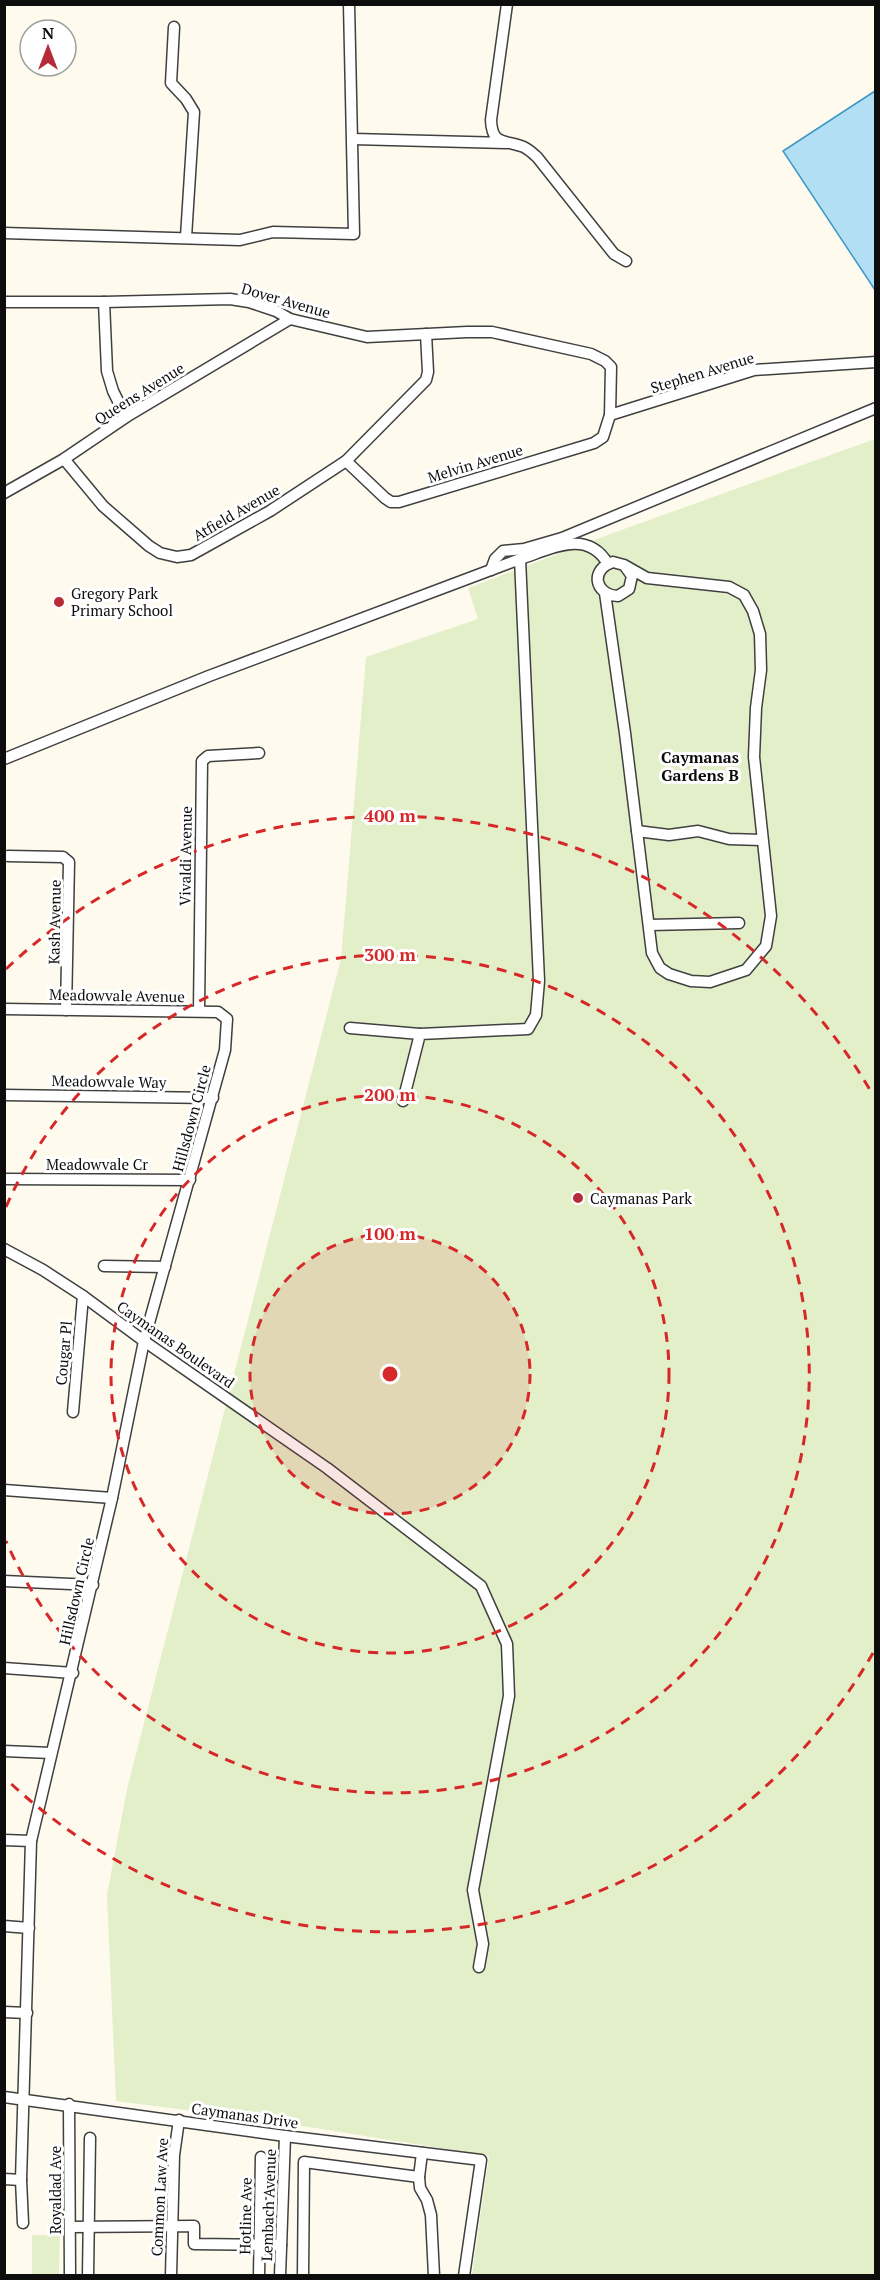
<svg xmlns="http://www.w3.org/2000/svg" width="880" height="2280" viewBox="0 0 880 2280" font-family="'PT Serif',serif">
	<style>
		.pitch { fill: #e3efc9 }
		.water { fill: #b3dff4; stroke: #3d97c8; stroke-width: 1.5 }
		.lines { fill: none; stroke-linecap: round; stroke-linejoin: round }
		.street-casing { stroke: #404040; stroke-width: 13 }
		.street { stroke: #fff; stroke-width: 10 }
		.ring { fill: none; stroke: #d62828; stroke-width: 3; stroke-dasharray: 10 8 }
		.poi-dot { fill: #b72a37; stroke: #fff; stroke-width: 2 }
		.labels { text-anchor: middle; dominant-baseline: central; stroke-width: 6; stroke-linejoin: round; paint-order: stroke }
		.street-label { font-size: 15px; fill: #0d0d0d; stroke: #fff }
		.poi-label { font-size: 15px; fill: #0d0d0d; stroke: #fff; text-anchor: start }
		.neighbourhood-label { font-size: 16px; font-weight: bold; fill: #0d0d0d; stroke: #fff }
		.centre { fill: #d62828; stroke: #fff; stroke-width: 3 }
		.ring-label { font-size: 18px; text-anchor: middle; font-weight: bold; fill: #d62828; stroke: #fff; stroke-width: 6; stroke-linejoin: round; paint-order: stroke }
	</style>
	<rect width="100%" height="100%" fill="#fefaed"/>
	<g class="pitch">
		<polygon points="875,439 875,2275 472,2275 489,2156 272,2121 116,2101 107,1895 127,1789 341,959 366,657 478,619 468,588 613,533"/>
		<polygon points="32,2235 60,2235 59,2275 32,2275"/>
	</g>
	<polygon class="water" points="875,91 875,290 783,151"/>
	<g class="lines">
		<g class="street-casing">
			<g id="street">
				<path d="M507 4 491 120C492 144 502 140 521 146 528 148 532 153 537 157L614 254 626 261"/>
				<polyline points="174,27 171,83 186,99 194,112 186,237"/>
				<polyline points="353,139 506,143"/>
				<polyline points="4,233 240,240 273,232 354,234 349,4"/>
				<polyline points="4,302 104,302 230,299 249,302 276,311 290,319 367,337 467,332 492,332 591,354 605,361 611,367 610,415 603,437 594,443 399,502 391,502 385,498 346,461"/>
				<polyline points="104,302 107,371 113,391 126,417"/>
				<polyline points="610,415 754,370 876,362"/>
				<polyline points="64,459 103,506 149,546 160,553 177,557 191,555 270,511 346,461 426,380 428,372 426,334"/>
				<polyline points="4,493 64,459 126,417 290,319"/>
				<polyline points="491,570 495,559 503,551 524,549 562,538 876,408"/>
				<path d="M605 593 625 733 652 953 660 968 669 974 691 981 710 982 746 970 766 946 771 916 754 757 756 708 761 670 760 634 753 611 744 595 729 587 647 578 624 565 613 562C590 569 594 595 618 596L629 589 632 576 624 565"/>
				<path d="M4 759 209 676 520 559C551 549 587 528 608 564"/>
				<polyline points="637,831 669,835 698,831 729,839 762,840"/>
				<polyline points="8,856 63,857 69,862 66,1010"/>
				<polyline points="649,925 739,923"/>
				<polyline points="4,1009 218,1012 227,1019 225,1050 144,1341 112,1498 31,1841 21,2180 23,2223"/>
				<polyline points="199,1011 202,761 208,756 259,753"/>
				<polyline points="350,1028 420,1034"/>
				<polyline points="4,1095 213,1098"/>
				<polyline points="403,1101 420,1034 528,1029 536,1015 539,981 520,559"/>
				<polyline points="4,1179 190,1180"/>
				<polyline points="4,1249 43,1270 83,1296 144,1341 327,1468 481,1586 507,1644 509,1696 473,1890 483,1944 479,1967"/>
				<polyline points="104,1266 165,1267"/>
				<polyline points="73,1412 83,1296"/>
				<polyline points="4,1490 112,1498"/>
				<polyline points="4,1581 93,1585"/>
				<polyline points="4,1668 73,1673"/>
				<polyline points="4,1751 51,1753"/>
				<polyline points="4,1840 31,1841"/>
				<polyline points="4,1926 29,1928"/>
				<polyline points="4,2012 27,2013"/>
				<polyline points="4,2097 285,2136 481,2160 464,2276"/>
				<polyline points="69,2104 70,2276"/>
				<polyline points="422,2153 419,2177 420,2188 427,2200 431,2215 434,2276"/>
				<polyline points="4,2179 21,2180"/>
				<polyline points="70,2227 194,2226 194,2244 281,2245"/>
				<polyline points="88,2276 90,2138"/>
				<polyline points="171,2276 174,2155 179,2120"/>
				<polyline points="259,2276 261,2157"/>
				<polyline points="280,2276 285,2136"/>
				<polyline points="303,2276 304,2162 419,2177"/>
			</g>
		</g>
		<use href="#street" class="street"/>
	</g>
	<circle cx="390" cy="1374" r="140" fill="#d62828" fill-opacity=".12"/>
	<g class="ring">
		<circle cx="390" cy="1374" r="140"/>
		<circle cx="390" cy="1374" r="279"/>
		<path d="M6 1207A419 419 0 1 1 6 1541"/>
		<path d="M873 1653A558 558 0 0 1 6 1779M6 969A558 558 0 0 1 873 1095"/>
	</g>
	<g class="poi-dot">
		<circle cx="59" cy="602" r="6"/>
		<circle cx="578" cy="1198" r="6"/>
	</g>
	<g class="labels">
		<g class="street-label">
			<text transform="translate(286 300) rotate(16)">Dover Avenue</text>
			<text transform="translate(702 372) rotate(-17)">Stephen Avenue</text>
			<text transform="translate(139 393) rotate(-32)">Queens Avenue</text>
			<text transform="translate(475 463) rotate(-17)">Melvin Avenue</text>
			<text transform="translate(236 512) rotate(-30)">Atfield Avenue</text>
			<text transform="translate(185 856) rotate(-89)">Vivaldi Avenue</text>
			<text transform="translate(54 922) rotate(-89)">Kash Avenue</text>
			<text transform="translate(117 995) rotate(1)">Meadowvale Avenue</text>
			<text transform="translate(109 1081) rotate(1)">Meadowvale Way</text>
			<text transform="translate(191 1118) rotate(-75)">Hillsdown Circle</text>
			<text x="97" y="1164">Meadowvale Cr</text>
			<text transform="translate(176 1344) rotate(35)">Caymanas Boulevard</text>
			<text transform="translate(63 1353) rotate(-85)">Cougar Pl</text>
			<text transform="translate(76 1591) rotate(-77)">Hillsdown Circle</text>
			<text transform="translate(245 2115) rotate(8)">Caymanas Drive</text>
			<text transform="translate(55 2190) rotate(-90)">Royaldad Ave</text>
			<text transform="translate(159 2197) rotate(-87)">Common Law Ave</text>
			<text transform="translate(268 2205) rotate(-88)">Lembach Avenue</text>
			<text transform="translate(245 2216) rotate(-89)">Hotline Ave</text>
		</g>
		<g class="poi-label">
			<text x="71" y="593">Gregory Park<tspan x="71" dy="17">Primary School</tspan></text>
			<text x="590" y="1198">Caymanas Park</text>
		</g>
		<g class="neighbourhood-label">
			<text x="700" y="757">Caymanas<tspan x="700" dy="18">Gardens B</tspan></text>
		</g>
	</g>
	<circle cx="390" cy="1374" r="9" class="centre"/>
	<g class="ring-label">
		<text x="390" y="822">400 m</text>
		<text x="390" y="961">300 m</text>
		<text x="390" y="1101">200 m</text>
		<text x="390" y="1240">100 m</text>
	</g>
	<rect width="880" height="2280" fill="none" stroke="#0d0d0d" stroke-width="12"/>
	<g transform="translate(48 48)"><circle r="28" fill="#ffffff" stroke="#9e9e9e" stroke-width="1.5"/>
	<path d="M0-4.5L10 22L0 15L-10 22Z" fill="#b72a37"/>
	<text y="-9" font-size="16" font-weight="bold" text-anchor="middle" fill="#0d0d0d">N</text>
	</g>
</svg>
